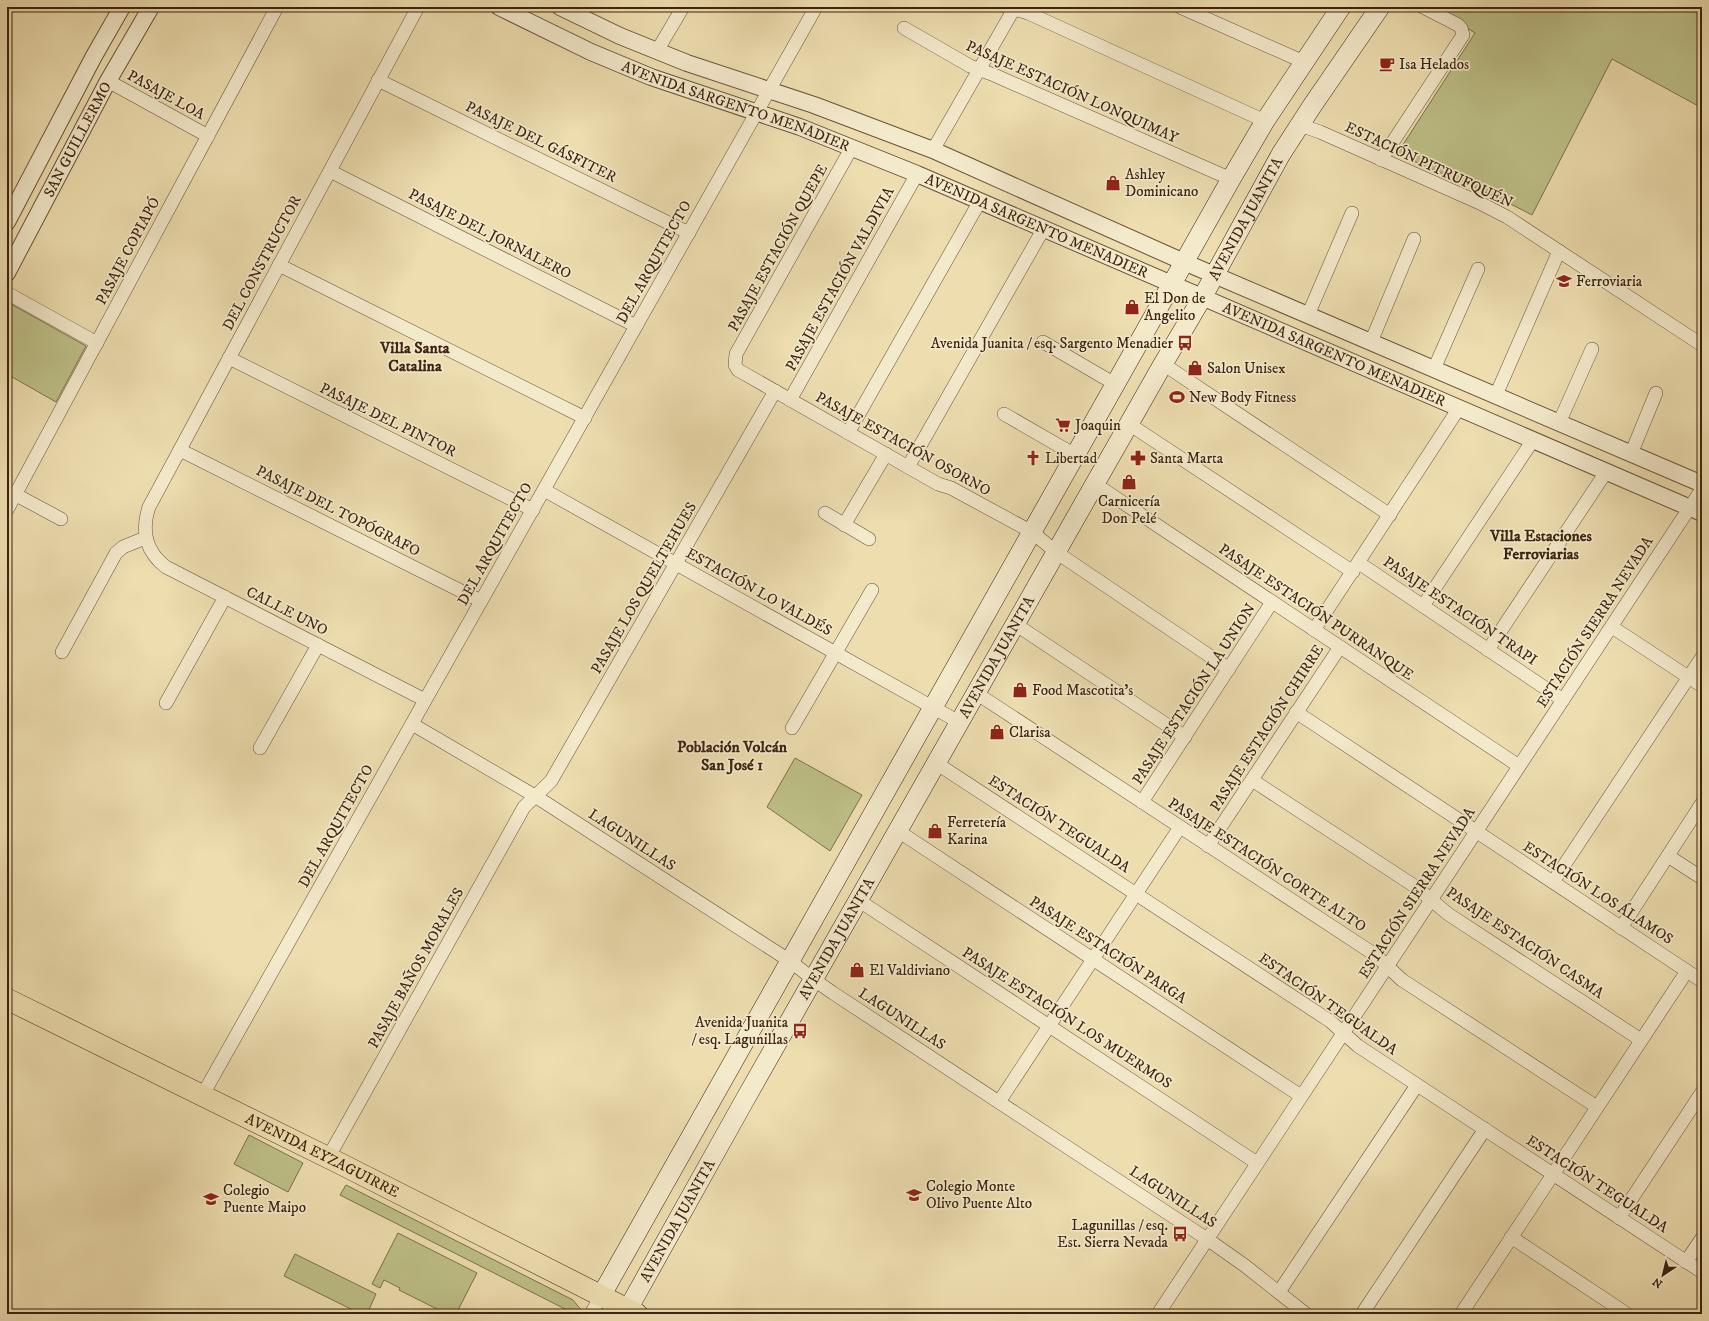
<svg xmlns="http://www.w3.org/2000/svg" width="1709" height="1321" viewBox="0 0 1709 1321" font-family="'IM FELL DW Pica',serif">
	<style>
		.green { fill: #bdbf87; stroke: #7d714c }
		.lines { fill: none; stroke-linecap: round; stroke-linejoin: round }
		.minor-casing { stroke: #695238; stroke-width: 14 }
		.tertiary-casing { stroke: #695238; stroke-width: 18 }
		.secondary-casing { stroke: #3d2310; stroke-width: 20 }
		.primary-casing { stroke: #3d2310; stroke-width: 22 }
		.minor { stroke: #f3e9cb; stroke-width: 13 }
		.tertiary { stroke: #f3e9cb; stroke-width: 16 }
		.secondary { stroke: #f3e9cb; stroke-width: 19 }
		.primary { stroke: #edddaf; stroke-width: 21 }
		.labels { text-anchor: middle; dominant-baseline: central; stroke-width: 3.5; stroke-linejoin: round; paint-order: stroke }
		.poi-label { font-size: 15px; fill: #3d2310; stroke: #f3e9cb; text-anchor: start }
		.street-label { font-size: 15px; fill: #3d2310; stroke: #f3e9cb }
		.neighbourhood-label { font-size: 16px; font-weight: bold; fill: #3d2310; stroke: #f3e9cb }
	</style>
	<rect width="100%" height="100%" fill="#edddaf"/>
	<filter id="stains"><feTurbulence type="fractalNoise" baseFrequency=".005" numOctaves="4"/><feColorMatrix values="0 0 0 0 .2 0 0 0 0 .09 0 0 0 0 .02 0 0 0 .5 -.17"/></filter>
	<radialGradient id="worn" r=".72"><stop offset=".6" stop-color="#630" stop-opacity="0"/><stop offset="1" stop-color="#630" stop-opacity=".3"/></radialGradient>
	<g class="green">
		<polygon points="1434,7 1702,7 1702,108 1612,59 1532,215 1501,199 1397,154 1475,33"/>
		<polygon points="11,304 86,346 56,402 7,374 7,311"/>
		<polygon points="795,758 862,795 830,851 767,807"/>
		<polygon points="249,1135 303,1163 288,1192 234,1164"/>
		<polygon points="346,1185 573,1300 582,1311 580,1314 565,1314 567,1310 340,1195"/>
		<polygon points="398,1233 477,1273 456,1314 447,1314 399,1290 400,1288 384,1280 380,1288 372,1284"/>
		<polygon points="295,1254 376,1294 367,1314 361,1314 284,1276"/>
	</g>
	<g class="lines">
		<g class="minor-casing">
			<g id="minor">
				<path d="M418 7 149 507C141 531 146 552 166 567L425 700"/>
				<polyline points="1007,7 1028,13 1265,121"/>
				<polyline points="1180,7 1304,62"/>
				<polyline points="904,28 970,66 994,75 1231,179"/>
				<polyline points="657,51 683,7"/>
				<polyline points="378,80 689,233"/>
				<polyline points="108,81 208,136"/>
				<polyline points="1300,125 1320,132 1480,203 1507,217 1702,345"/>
				<polyline points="852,147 736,354 735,365 738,370 938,484 951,488 1032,532 1056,552 1229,669"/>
				<polyline points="933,150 1015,7"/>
				<polyline points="1381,160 1463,35 1461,28 1458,25 1423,7"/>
				<polyline points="330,171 636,326"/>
				<polyline points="279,265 585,418"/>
				<polyline points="7,293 97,343"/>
				<polyline points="1308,315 1352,213"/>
				<polyline points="1043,342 1115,384"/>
				<polyline points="1371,342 1414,239"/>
				<polyline points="229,358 533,510"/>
				<polyline points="1163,364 1390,515"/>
				<polyline points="1434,369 1478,269"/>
				<polyline points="1496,395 1559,251"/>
				<polyline points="790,400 917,174"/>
				<polyline points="1004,414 1075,455"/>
				<polyline points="1559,423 1592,349"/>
				<polyline points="1129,424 1353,572"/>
				<polyline points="848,433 980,201"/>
				<polyline points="180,450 481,601"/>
				<polyline points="1631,454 1656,393"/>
				<polyline points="908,467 1044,228"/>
				<polyline points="1095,484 1519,766"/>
				<polyline points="7,490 61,519"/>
				<polyline points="544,490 959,722"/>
				<polyline points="7,510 277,7"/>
				<polyline points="825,513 869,539"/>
				<polyline points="844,525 886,454"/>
				<polyline points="1359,563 1563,700"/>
				<polyline points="1423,606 1533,440"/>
				<polyline points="1015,624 1185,737"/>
				<polyline points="1612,627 1702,686"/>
				<polyline points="1314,630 1459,408"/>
				<polyline points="1488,650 1606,472"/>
				<polyline points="62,652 116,553 123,547 145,538"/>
				<polyline points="976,693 1374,954 1402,980 1597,1107"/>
				<polyline points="166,703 225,597"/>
				<polyline points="1296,712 1702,981"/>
				<polyline points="412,724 535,796 790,961 813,979 833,993 1207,1239 1244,1265 1306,1314"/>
				<polyline points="792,728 872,590"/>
				<polyline points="260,748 318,645"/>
				<polyline points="936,763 1330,1021 1358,1046 1702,1272"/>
				<polyline points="1252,780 1416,887 1448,914 1641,1040"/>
				<polyline points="1142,802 1272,602"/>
				<polyline points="898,831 1301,1096"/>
				<polyline points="1208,846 1340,647"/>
				<polyline points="1668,856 1702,878"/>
				<polyline points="1553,882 1702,657"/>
				<polyline points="858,900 1257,1163"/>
				<polyline points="1621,928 1702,803"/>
				<polyline points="202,1096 816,7"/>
				<polyline points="999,1102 1180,827"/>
				<polyline points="328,1158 524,807 551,781 775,391"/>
				<polyline points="1619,1218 1702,1092"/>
				<polyline points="1511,1237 1627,1314"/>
				<polyline points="1686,1262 1702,1238"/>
				<polyline points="1279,1292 1417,1085"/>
				<polyline points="591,1314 601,1296"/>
				<polyline points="1158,1314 1702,489"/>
				<polyline points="1362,1314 1485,1129"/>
				<polyline points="1461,1314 1687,971"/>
			</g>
		</g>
		<g class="tertiary-casing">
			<g id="tertiary">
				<path id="s1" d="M499 7 591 52 651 77 800 127 917 174 1702 513"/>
				<polyline points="560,7 620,36 687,63 814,105 933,150 1184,262 1702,484"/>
				<polyline points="7,222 94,56 122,7"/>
				<path id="s2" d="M7 273 108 81 151 7"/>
			</g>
		</g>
		<g class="secondary-casing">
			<g id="secondary">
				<polyline points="601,1296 1231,179 1265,121 1341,7"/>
				<path id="s3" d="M628 1309 743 1103 1163 364 1202 298 1281 154 1312 106 1380 7"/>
			</g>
		</g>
		<g class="primary-casing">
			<g id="primary">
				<path id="s4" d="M7 999 341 1164 637 1314"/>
			</g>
		</g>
		<use href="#minor" class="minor"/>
		<use href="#tertiary" class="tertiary"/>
		<use href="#secondary" class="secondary"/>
		<use href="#primary" class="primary"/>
	</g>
	<defs>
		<g id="cafe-bare" transform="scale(1.2)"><path d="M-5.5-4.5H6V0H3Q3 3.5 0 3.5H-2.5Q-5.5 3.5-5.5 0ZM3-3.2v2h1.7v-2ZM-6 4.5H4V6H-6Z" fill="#8f2418" stroke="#f3e9cb" stroke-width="2.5" paint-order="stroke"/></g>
		<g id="shop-bare" transform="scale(1.2)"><path d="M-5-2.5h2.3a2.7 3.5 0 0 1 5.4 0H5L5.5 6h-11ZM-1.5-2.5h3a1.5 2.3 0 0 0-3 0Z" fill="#8f2418" stroke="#f3e9cb" stroke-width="2.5" paint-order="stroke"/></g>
		<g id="school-bare" transform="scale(1.2)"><path d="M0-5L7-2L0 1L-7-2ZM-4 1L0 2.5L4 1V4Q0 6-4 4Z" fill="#8f2418" stroke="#f3e9cb" stroke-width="2.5" paint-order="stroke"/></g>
		<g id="bus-bare" transform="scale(1.2)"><path d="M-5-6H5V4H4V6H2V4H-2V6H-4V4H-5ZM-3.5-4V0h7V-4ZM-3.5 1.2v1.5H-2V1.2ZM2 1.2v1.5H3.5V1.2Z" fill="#8f2418" stroke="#f3e9cb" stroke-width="2.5" paint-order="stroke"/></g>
		<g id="stadium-bare" transform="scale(1.2)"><path d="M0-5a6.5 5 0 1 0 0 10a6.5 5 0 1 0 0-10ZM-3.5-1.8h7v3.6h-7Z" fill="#8f2418" stroke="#f3e9cb" stroke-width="2.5" paint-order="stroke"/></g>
		<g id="supermarket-bare" transform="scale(1.2)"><path d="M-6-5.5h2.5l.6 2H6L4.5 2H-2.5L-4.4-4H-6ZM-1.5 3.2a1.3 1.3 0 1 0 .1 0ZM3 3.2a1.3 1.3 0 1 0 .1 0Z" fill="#8f2418" stroke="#f3e9cb" stroke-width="2.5" paint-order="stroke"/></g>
		<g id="church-bare" transform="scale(1.2)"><path d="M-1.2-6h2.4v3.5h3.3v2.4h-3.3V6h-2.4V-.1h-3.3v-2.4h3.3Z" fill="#8f2418" stroke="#f3e9cb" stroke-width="2.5" paint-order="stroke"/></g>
		<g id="pharmacy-bare" transform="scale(1.2)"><path d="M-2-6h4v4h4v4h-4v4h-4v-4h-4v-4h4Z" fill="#8f2418" stroke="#f3e9cb" stroke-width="2.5" paint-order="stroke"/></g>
	</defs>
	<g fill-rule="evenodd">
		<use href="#cafe-bare" x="1387" y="64"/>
		<use href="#shop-bare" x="1113" y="183"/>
		<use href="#school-bare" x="1564" y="281"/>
		<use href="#shop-bare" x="1132" y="307"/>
		<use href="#bus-bare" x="1185" y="343"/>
		<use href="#shop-bare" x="1195" y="368"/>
		<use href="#stadium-bare" x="1177" y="397"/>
		<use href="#supermarket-bare" x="1063" y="425"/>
		<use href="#church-bare" x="1033" y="458"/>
		<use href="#pharmacy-bare" x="1138" y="458"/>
		<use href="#shop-bare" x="1129" y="482"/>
		<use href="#shop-bare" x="1020" y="690"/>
		<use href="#shop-bare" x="997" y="732"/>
		<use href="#shop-bare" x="935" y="831"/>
		<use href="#shop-bare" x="857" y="970"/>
		<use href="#bus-bare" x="800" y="1031"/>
		<use href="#school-bare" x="914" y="1195"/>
		<use href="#school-bare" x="211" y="1199"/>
		<use href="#bus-bare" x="1180" y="1234"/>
	</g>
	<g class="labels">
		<g class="poi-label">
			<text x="1399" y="64">Isa Helados</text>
			<text x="1125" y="174">Ashley<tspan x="1125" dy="17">Dominicano</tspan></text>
			<text x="1576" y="281">Ferroviaria</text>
			<text x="1144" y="298">El Don de<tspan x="1144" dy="17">Angelito</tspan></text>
			<text x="1173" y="343" text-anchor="end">Avenida Juanita / esq. Sargento Menadier</text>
			<text x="1207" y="368">Salon Unisex</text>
			<text x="1189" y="397">New Body Fitness</text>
			<text x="1075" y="425">Joaquin</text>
			<text x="1045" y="458">Libertad</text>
			<text x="1150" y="458">Santa Marta</text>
			<text x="1129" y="501" text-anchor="middle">Carnicería<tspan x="1129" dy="17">Don Pelé</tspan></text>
			<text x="1032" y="690">Food Mascotita's</text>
			<text x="1009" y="732">Clarisa</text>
			<text x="947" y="822">Ferretería<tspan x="947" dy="17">Karina</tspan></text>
			<text x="869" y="970">El Valdiviano</text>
			<text x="788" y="1022" text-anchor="end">Avenida Juanita<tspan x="788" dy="17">/ esq. Lagunillas</tspan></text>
			<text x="926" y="1186">Colegio Monte<tspan x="926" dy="17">Olivo Puente Alto</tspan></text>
			<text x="223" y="1190">Colegio<tspan x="223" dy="17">Puente Maipo</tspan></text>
			<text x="1168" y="1225" text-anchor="end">Lagunillas / esq.<tspan x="1168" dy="17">Est. Sierra Nevada</tspan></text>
		</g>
		<g class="street-label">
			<text transform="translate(1072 92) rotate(24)">PASAJE ESTACIÓN LONQUIMAY</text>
			<text transform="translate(166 95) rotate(29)">PASAJE LOA</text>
			<text stroke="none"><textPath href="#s1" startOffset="257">AVENIDA SARGENTO MENADIER</textPath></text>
			<text stroke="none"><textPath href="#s2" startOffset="151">SAN GUILLERMO</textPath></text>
			<text transform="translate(541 142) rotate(26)">PASAJE DEL GÁSFITER</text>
			<text transform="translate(1429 165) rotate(25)">ESTACIÓN PITRUFQUÉN</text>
			<text stroke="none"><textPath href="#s3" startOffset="1253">AVENIDA JUANITA</textPath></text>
			<text stroke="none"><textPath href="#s1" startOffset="581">AVENIDA SARGENTO MENADIER</textPath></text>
			<text transform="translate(490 234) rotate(27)">PASAJE DEL JORNALERO</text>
			<text transform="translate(778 248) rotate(-61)">PASAJE ESTACIÓN QUEPE</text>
			<text transform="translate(128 251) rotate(-62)">PASAJE COPIAPÓ</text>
			<text transform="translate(654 262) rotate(-61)">DEL ARQUITECTO</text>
			<text transform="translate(262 263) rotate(-62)">DEL CONSTRUCTOR</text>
			<text transform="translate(840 279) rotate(-61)">PASAJE ESTACIÓN VALDIVIA</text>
			<text stroke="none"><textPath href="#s1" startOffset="905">AVENIDA SARGENTO MENADIER</textPath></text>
			<text transform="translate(388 420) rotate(26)">PASAJE DEL PINTOR</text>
			<text transform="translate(903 444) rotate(29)">PASAJE ESTACIÓN OSORNO</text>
			<text transform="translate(338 511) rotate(27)">PASAJE DEL TOPÓGRAFO</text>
			<text transform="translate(495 544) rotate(-61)">DEL ARQUITECTO</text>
			<text transform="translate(644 588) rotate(-60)">PASAJE LOS QUELTEHUES</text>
			<text transform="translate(759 592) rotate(29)">ESTACIÓN LO VALDÉS</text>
			<text transform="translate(287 611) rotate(27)">CALLE UNO</text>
			<text transform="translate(1460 611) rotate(34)">PASAJE ESTACIÓN TRAPI</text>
			<text transform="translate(1316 612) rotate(34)">PASAJE ESTACIÓN PURRANQUE</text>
			<text transform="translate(1595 622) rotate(-57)">ESTACIÓN SIERRA NEVADA</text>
			<text stroke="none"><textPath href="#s3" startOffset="749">AVENIDA JUANITA</textPath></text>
			<text transform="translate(1194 694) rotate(-57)">PASAJE ESTACIÓN LA UNION</text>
			<text transform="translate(1267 728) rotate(-57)">PASAJE ESTACIÓN CHIRRE</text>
			<text transform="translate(1059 824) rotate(33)">ESTACIÓN TEGUALDA</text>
			<text transform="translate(336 826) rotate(-61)">DEL ARQUITECTO</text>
			<text transform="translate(632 840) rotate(33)">LAGUNILLAS</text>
			<text transform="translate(1267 865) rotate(33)">PASAJE ESTACIÓN CORTE ALTO</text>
			<text transform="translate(1417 893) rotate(-57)">ESTACIÓN SIERRA NEVADA</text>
			<text transform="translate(1598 893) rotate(33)">ESTACIÓN LOS ÁLAMOS</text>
			<text stroke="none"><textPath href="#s3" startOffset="425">AVENIDA JUANITA</textPath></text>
			<text transform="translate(1525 943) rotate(34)">PASAJE ESTACIÓN CASMA</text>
			<text transform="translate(1108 950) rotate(33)">PASAJE ESTACIÓN PARGA</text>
			<text transform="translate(416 968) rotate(-61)">PASAJE BAÑOS MORALES</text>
			<text transform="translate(1328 1004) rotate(35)">ESTACIÓN TEGUALDA</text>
			<text transform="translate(1067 1018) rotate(33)">PASAJE ESTACIÓN LOS MUERMOS</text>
			<text transform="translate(902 1019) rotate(33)">LAGUNILLAS</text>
			<text stroke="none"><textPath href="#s4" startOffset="352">AVENIDA EYZAGUIRRE</textPath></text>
			<text transform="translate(1597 1184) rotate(33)">ESTACIÓN TEGUALDA</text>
			<text transform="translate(1173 1197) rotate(33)">LAGUNILLAS</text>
			<text stroke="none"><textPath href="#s3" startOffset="101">AVENIDA JUANITA</textPath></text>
		</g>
		<g class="neighbourhood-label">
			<text x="415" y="348">Villa Santa<tspan x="415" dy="18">Catalina</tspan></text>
			<text x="1541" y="536">Villa Estaciones<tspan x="1541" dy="18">Ferroviarias</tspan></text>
			<text x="732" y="747">Población Volcán<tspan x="732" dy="18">San José 1</tspan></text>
		</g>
	</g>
	<rect width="1709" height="1321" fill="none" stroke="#edddaf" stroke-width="24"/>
	<rect x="8" y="8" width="1693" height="1305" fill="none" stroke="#3d2310" stroke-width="2"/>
	<rect x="12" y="12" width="1685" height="1297" fill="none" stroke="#3d2310"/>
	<g transform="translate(1663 1275) rotate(215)" stroke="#f3e9cb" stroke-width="3" paint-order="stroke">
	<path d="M0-3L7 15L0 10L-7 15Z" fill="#3d2310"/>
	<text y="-6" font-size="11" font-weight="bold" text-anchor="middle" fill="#3d2310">N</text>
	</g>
	<rect width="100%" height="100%" filter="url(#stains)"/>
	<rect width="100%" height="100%" fill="url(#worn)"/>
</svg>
